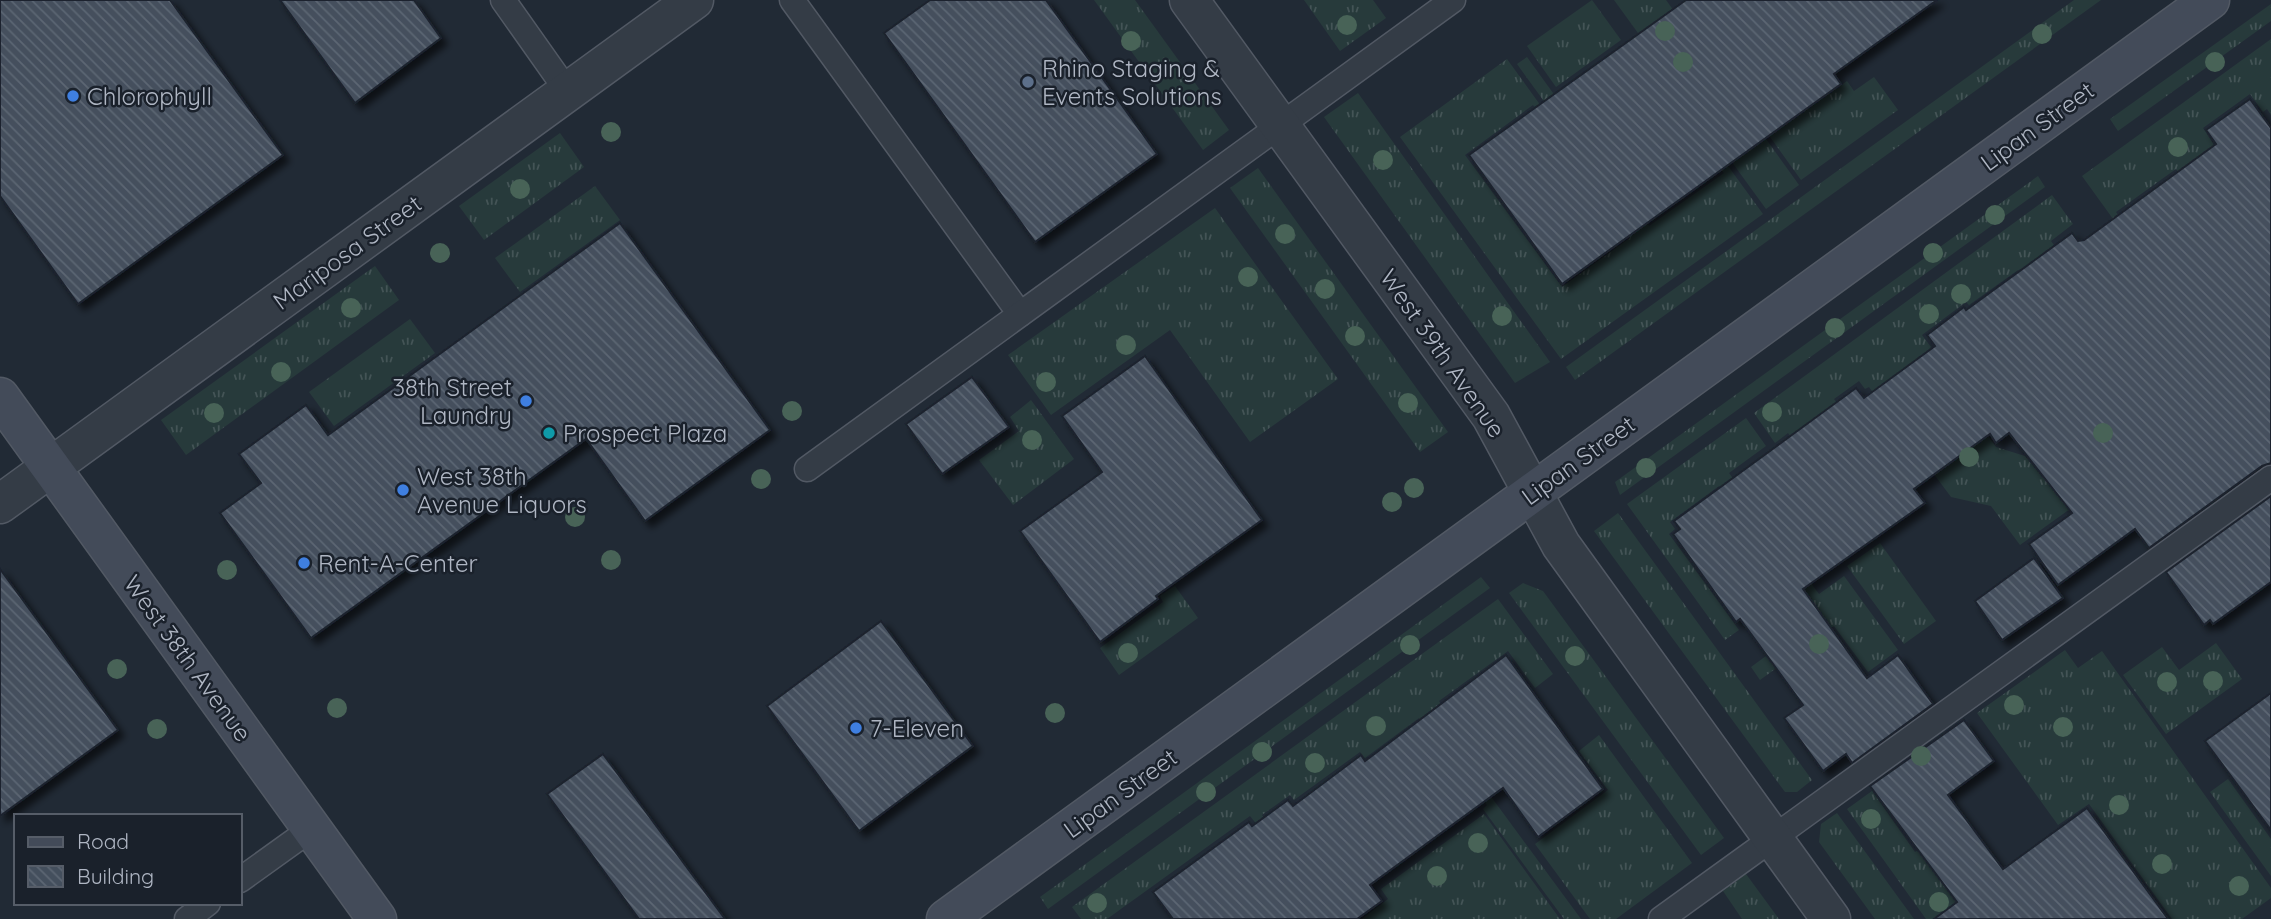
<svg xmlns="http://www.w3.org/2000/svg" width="2271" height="919" viewBox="0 0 2271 919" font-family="Quicksand,sans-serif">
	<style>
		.grass { fill: url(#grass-tufts) }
		.building { fill: url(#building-back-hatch); stroke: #1c232d; stroke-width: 2; filter: url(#shadow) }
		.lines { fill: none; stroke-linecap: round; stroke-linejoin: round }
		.lane-casing { stroke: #525964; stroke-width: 27 }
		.street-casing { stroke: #525964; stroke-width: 41 }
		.secondary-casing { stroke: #525964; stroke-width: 41 }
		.lane { stroke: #343c46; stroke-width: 24 }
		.street { stroke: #343c46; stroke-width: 38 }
		.secondary { stroke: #434b59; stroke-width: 38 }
		.tree { fill: #486357 }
		.service-dot { fill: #5c6f8a; stroke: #1a212b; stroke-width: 2.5 }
		.shop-dot { fill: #3f7fe0; stroke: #1a212b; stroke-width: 2.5 }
		.culture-dot { fill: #0f9aa8; stroke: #1a212b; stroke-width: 2.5 }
		.labels { text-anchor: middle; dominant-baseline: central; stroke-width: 5; stroke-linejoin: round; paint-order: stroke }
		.poi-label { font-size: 24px; fill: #afb6c3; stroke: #1a212b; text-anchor: start }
		.street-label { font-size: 24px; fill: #afb6c3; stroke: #1a212b }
	</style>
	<defs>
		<pattern id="grass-tufts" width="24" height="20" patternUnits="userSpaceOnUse" patternTransform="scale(1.75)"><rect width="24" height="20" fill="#273a3b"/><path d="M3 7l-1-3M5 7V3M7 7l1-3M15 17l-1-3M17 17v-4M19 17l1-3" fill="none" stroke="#445456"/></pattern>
		<pattern id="building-back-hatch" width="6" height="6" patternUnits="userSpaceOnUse" patternTransform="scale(1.75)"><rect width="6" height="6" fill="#444f5d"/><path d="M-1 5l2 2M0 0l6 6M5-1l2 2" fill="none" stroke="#5c6673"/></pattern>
		<filter id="shadow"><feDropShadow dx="6" dy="6" stdDeviation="3.5" flood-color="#0009"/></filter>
	</defs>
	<rect width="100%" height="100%" fill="#212a35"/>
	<g class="grass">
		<polygon points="1094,0 1135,0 1229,130 1203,150"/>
		<polygon points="1304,0 1373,0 1386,18 1340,51"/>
		<polygon points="1592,0 1621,40 1556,87 1527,46"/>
		<polygon points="1614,0 1666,0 1799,185 1766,209"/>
		<polygon points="2074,0 2101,0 1575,380 1566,367"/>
		<polygon points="2271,4 2271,21 2118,131 2110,119"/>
		<polygon points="1634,37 1763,214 1561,359 1400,137 1507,59 1585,167 1581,170 1533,105 1465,155 1562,287 1630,238 1617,219 1625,213 1517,64 1527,57 1649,226 1724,173 1629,41"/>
		<polygon points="2271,39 2271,115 2267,109 2263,112 2250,94 2203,128 2214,145 2203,153 2187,183 2176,169 2116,212 2126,227 2121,230 2082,176"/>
		<polygon points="1874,77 1898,110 1801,180 1755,116 1761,112 1776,132 1847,81 1854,91"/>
		<polygon points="1358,93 1550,362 1515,383 1324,117"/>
		<polygon points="560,133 584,167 484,240 459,206"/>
		<polygon points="1258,168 1448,432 1420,452 1230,188"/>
		<polygon points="2038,176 2045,187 1620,495 1615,482"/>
		<polygon points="595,186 620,220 520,292 495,258"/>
		<polygon points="2052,195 2073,224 2051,241 2060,253 2025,278 2018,270 1969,305 1966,302 1922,335 1931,347 1926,352 1996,447 2025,456 2043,478 2067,459 2070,509 2020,545 1991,506 1951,497 1869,387 1865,389 1859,381 1834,399 1842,410 1796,444 1788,433 1775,443 1754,413"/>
		<polygon points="1215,208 1338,379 1250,442 1170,330 1051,415 1008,355"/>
		<polygon points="375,266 399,300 186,455 161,420"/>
		<polygon points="410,319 435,353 334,426 309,392"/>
		<polygon points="1031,400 1074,459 1013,505 979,460 1019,431 1010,417"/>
		<polygon points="1746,418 1766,446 1729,473 1798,569 1719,486 1670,522 1675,529 1669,534 1739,630 1725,640 1627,504"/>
		<polygon points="1618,513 1812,780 1797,792 1785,792 1594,531"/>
		<polygon points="1880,543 1936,621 1904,644 1847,566"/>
		<polygon points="1801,570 1819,594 1844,576 1898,650 1868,672 1834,626 1760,680 1751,667 1792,637 1793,587"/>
		<polygon points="1481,577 1490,588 1048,909 1040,897"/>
		<polygon points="1523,583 1543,591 1724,838 1701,855 1509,593"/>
		<polygon points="1175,586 1198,618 1119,675 1100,648 1163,602 1160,596"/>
		<polygon points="1498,599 1553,674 1535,688 1508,651 1439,701 1468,742 1448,757 1419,718 1365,758 1360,752 1294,800 1290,795 1262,815 1266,821 1258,826 1250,816 1107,919 1081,919 1072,907"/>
		<polygon points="2216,643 2242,679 2166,734 2123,675 2162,647 2179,670"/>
		<polygon points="2065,650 2078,668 2102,651 2271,888 2271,898 2242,919 2172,919 2089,804 2058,825 1977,713"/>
		<polygon points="1599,735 1692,863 1616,919 1590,919 1535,844 1608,790 1579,751"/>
		<polygon points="1459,753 1581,919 1564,919 1483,809 1487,805 1452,759"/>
		<polygon points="2228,779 2271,839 2271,876 2210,792"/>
		<polygon points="1872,791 1915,852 1963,818 1965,901 1940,919 1926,919 1847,809"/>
		<polygon points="1837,813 1914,919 1875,919 1819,842 1821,824"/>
		<polygon points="1484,814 1560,919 1362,919 1388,899 1381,889"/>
		<polygon points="1746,874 1779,919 1742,919 1723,891"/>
	</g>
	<g class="building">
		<polygon points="0,0 170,0 283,155 78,304 0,196"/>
		<polygon points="280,0 414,0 441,38 355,103"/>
		<polygon points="930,0 1046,0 1157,154 1035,242 884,33"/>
		<polygon points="1686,0 1937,0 1834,74 1841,84 1562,284 1469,155"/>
		<polygon points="2250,99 2271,128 2271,463 2262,466 2149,548 2135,529 2058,585 2029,544 2072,513 2009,433 1996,443 1990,434 1914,489 1925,503 1803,589 1867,678 1898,655 1933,704 1852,763 1846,754 1823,771 1784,718 1803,705 1740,619 1736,622 1673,534 1680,529 1674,521 1856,388 1864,398 1935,346 1927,335 1964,307 1966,310 2072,233 2078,241 2084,240 2216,144 2206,130"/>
		<polygon points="620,223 770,430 645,521 586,439 311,638 220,513 261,483 239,454 306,405 328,435"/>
		<polygon points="1145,356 1262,520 1156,596 1158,599 1100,642 1020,531 1102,472 1062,416"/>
		<polygon points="972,377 1009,427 942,474 906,424"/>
		<polygon points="2271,496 2271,582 2213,624 2210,620 2204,625 2166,572"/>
		<polygon points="2034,558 2063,598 2002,640 1975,601"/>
		<polygon points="0,569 118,730 0,816"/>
		<polygon points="881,621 973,746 859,831 767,706"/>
		<polygon points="1506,655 1603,789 1538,837 1503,788 1370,885 1382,901 1357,919 1173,919 1153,892 1249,822 1252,826 1288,800 1293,806 1361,755 1365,761"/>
		<polygon points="2271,693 2271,830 2205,741"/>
		<polygon points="1964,720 1994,761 1948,795 2003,869 2087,808 2168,919 1934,919 1957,902 1870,786"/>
		<polygon points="603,754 725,919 639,919 547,794"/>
	</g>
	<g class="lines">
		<g class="lane-casing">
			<g id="lane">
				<polyline points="503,0 568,92"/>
				<polyline points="792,0 1020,314"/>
				<polyline points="807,469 1453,0"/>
				<polyline points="240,880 311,829"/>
				<polyline points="187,919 208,903"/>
				<polyline points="1661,919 2271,478"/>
			</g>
		</g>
		<g class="street-casing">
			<g id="street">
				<polyline points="1189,0 1491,416 1561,545 1831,919"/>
				<polyline points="0,504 694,0"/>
			</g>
		</g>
		<g class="secondary-casing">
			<g id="secondary">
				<polyline points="0,397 377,919"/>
				<polyline points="946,919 2210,0"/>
			</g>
		</g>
		<use href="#lane" class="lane"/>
		<use href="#street" class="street"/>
		<use href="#secondary" class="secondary"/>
	</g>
	<g class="tree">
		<circle cx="1347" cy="25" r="10"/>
		<circle cx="1665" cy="31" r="10"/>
		<circle cx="2042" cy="34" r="10"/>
		<circle cx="1131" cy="41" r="10"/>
		<circle cx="1683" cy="62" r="10"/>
		<circle cx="2215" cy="62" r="10"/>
		<circle cx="611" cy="132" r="10"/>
		<circle cx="2178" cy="147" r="10"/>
		<circle cx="1383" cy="160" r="10"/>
		<circle cx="520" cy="189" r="10"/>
		<circle cx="1995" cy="215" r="10"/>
		<circle cx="1285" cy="234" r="10"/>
		<circle cx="440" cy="253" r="10"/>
		<circle cx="1933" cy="253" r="10"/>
		<circle cx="1248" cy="277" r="10"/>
		<circle cx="1325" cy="289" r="10"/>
		<circle cx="1961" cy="294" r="10"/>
		<circle cx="351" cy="308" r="10"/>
		<circle cx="1929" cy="314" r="10"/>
		<circle cx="1502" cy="316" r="10"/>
		<circle cx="1835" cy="328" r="10"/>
		<circle cx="1355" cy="336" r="10"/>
		<circle cx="1126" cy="345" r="10"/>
		<circle cx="281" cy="372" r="10"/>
		<circle cx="1046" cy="382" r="10"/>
		<circle cx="1408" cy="403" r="10"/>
		<circle cx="792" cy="411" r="10"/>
		<circle cx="1772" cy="412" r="10"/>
		<circle cx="214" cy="413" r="10"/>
		<circle cx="2103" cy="433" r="10"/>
		<circle cx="1032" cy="440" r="10"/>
		<circle cx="1969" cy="457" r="10"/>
		<circle cx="1646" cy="468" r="10"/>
		<circle cx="761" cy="479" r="10"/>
		<circle cx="1414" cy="488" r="10"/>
		<circle cx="1392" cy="502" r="10"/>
		<circle cx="575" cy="517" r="10"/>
		<circle cx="611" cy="560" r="10"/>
		<circle cx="227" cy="570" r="10"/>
		<circle cx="1819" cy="644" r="10"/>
		<circle cx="1410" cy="645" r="10"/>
		<circle cx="1128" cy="653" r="10"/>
		<circle cx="1575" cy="656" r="10"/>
		<circle cx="117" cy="669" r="10"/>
		<circle cx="2213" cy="681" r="10"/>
		<circle cx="2167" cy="682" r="10"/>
		<circle cx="2014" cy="705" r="10"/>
		<circle cx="337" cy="708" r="10"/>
		<circle cx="1055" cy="713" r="10"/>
		<circle cx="1376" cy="726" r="10"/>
		<circle cx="2063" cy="727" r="10"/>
		<circle cx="157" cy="729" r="10"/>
		<circle cx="1262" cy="752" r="10"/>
		<circle cx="1921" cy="756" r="10"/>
		<circle cx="1315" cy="763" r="10"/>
		<circle cx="1206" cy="792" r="10"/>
		<circle cx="2119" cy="805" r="10"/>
		<circle cx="1871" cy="819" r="10"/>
		<circle cx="1478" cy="843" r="10"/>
		<circle cx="2162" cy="864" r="10"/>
		<circle cx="1437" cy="876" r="10"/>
		<circle cx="2239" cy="886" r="10"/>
		<circle cx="1939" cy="902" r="10"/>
		<circle cx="1097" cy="903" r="10"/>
	</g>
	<circle class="service-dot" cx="1028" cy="82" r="7"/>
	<g class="shop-dot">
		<circle cx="73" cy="96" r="7"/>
		<circle cx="526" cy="401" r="7"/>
		<circle cx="403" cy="490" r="7"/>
		<circle cx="304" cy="563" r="7"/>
		<circle cx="856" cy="728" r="7"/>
	</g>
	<circle class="culture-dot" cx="549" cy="433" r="7"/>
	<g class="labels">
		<g class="poi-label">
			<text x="1042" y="68">Rhino Staging &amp;<tspan x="1042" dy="28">Events Solutions</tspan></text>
			<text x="87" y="96">Chlorophyll</text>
			<text x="512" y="387" text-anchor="end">38th Street<tspan x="512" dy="28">Laundry</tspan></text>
			<text x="563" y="433">Prospect Plaza</text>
			<text x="417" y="476">West 38th<tspan x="417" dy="28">Avenue Liquors</tspan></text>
			<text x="318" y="563">Rent-A-Center</text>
			<text x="870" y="728">7-Eleven</text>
		</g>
		<g class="street-label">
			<text transform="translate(2037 126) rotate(-36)">Lipan Street</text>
			<text transform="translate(347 252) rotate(-36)">Mariposa Street</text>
			<text transform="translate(1443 353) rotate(55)">West 39th Avenue</text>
			<text transform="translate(1578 460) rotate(-36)">Lipan Street</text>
			<text transform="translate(188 658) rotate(54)">West 38th Avenue</text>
			<text transform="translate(1120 793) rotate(-36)">Lipan Street</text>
		</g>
	</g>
	<rect x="14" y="814" width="228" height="91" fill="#1a212b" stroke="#565d68" stroke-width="2"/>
	<rect x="28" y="837" width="35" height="10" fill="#434b59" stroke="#565d68" stroke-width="2"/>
	<text x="77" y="849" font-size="21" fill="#afb6c3">Road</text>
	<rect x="28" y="866" width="35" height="21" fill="url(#building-back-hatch)" stroke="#565d68" stroke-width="2"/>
	<text x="77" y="884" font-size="21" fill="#afb6c3">Building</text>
</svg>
